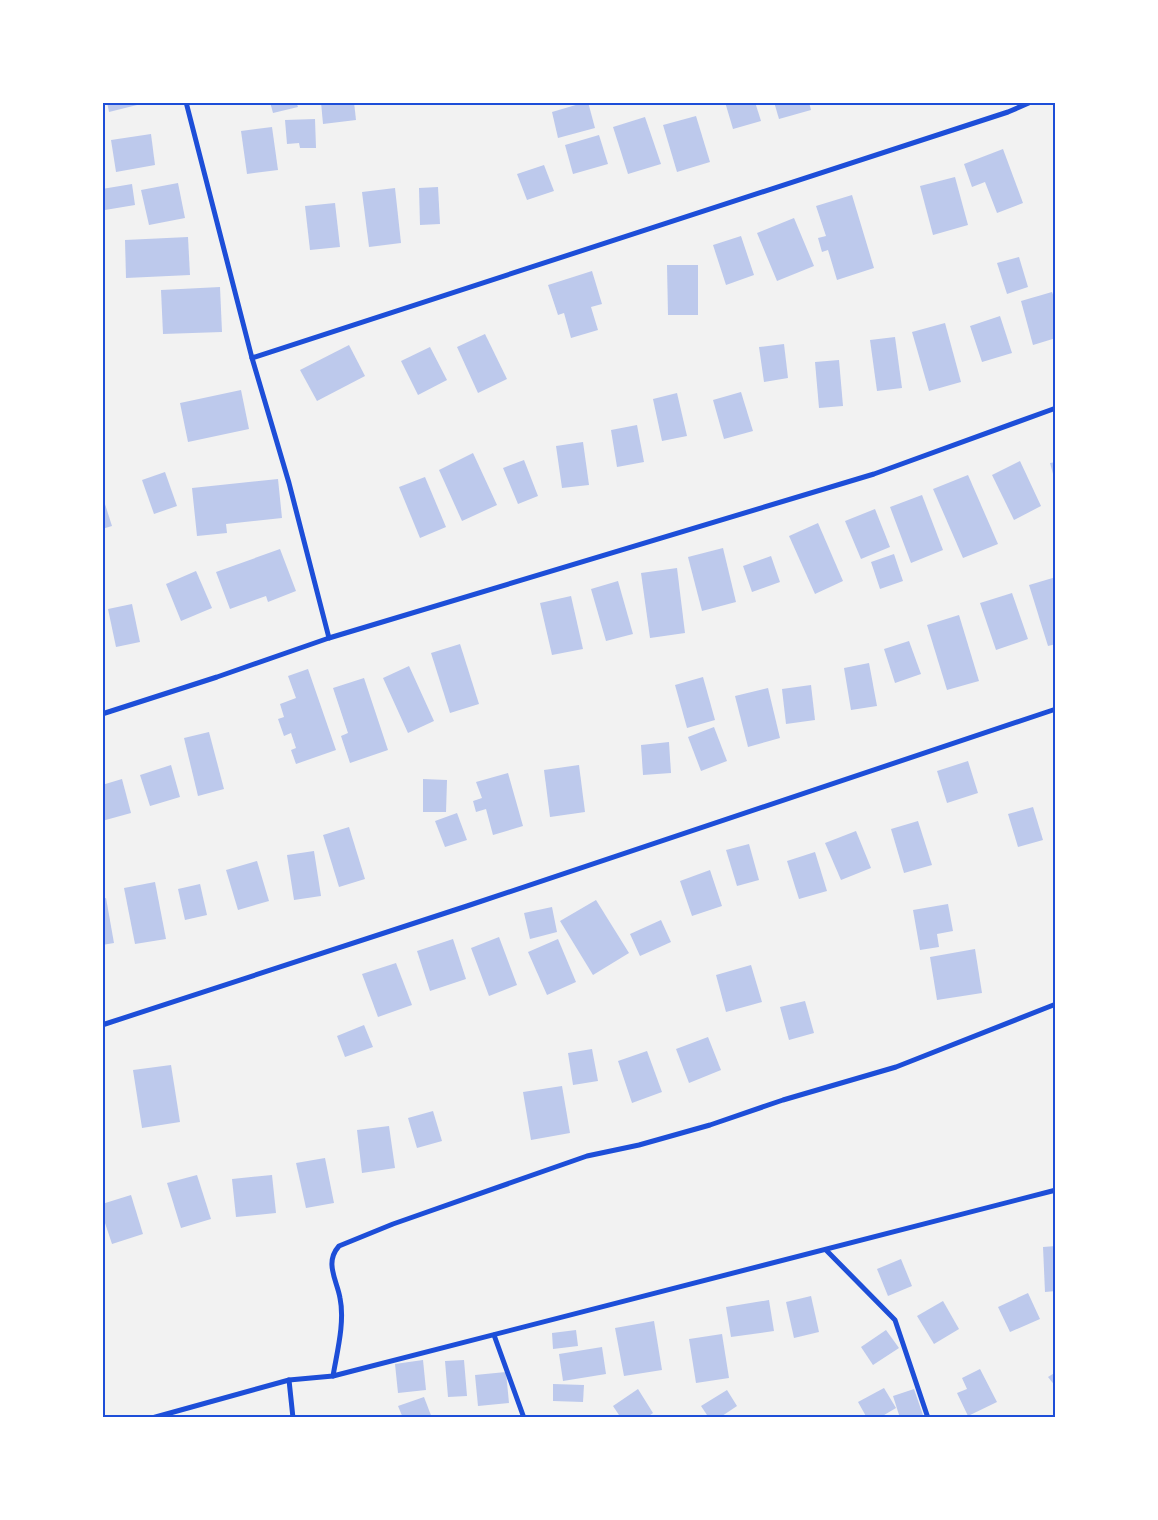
<svg xmlns="http://www.w3.org/2000/svg" width="1158" height="1520" viewBox="0 0 1158 1520" font-family="Figtree,sans-serif">
	<style>
		.building { fill: #bdc9ec }
		.lines { fill: none; stroke-linecap: round; stroke-linejoin: round }
		.minor { stroke: #1d4ed8; stroke-width: 5 }
		.neatline { fill: none; stroke: #1d4ed8; stroke-width: 2 }
	</style>
	<rect width="100%" height="100%" fill="#f2f2f2"/>
	<g class="building">
		<polygon points="107,102 145,102 145,103 109,112"/>
		<polygon points="270,102 296,102 298,107 273,113"/>
		<polygon points="321,102 354,102 356,120 323,124"/>
		<polygon points="586,102 588,102 595,128 558,138 552,112"/>
		<polygon points="725,102 755,102 761,121 733,129"/>
		<polygon points="774,102 809,102 811,110 779,119"/>
		<polygon points="696,116 710,162 677,172 663,125"/>
		<polygon points="645,117 661,164 628,174 613,127"/>
		<polygon points="315,119 316,148 300,148 299,143 287,144 285,120"/>
		<polygon points="272,127 278,170 247,174 241,131"/>
		<polygon points="151,134 155,165 116,172 111,140"/>
		<polygon points="599,135 608,164 573,174 565,145"/>
		<polygon points="1003,149 1023,203 997,213 985,182 972,187 964,164"/>
		<polygon points="544,165 554,191 527,200 517,174"/>
		<polygon points="955,177 968,225 933,235 920,186"/>
		<polygon points="178,183 185,218 149,225 141,190"/>
		<polygon points="132,184 135,205 105,210 102,189"/>
		<polygon points="438,187 440,224 420,225 419,188"/>
		<polygon points="395,188 401,243 369,247 362,192"/>
		<polygon points="852,195 874,268 837,280 828,250 822,252 818,238 826,236 816,206"/>
		<polygon points="335,203 340,247 310,250 305,206"/>
		<polygon points="794,218 814,266 777,281 757,233"/>
		<polygon points="741,236 754,275 726,285 713,245"/>
		<polygon points="188,237 190,275 126,278 125,240"/>
		<polygon points="1019,257 1028,287 1007,294 997,263"/>
		<polygon points="667,265 698,265 698,315 668,315"/>
		<polygon points="592,271 602,304 591,307 598,330 571,338 564,313 558,315 548,285"/>
		<polygon points="220,287 222,332 163,334 161,290"/>
		<polygon points="1052,292 1056,303 1056,338 1033,345 1021,301"/>
		<polygon points="1000,316 1012,353 982,362 970,326"/>
		<polygon points="945,323 961,382 929,391 912,332"/>
		<polygon points="485,334 507,379 478,393 457,347"/>
		<polygon points="895,337 902,388 877,391 870,340"/>
		<polygon points="784,344 788,378 764,382 759,347"/>
		<polygon points="349,345 365,376 317,401 300,370"/>
		<polygon points="430,347 447,380 418,395 401,361"/>
		<polygon points="839,360 843,406 819,408 815,362"/>
		<polygon points="241,390 249,429 188,442 180,403"/>
		<polygon points="741,392 753,431 724,439 713,400"/>
		<polygon points="677,393 687,436 662,441 653,399"/>
		<polygon points="637,425 644,462 617,467 611,430"/>
		<polygon points="583,442 589,485 562,488 556,446"/>
		<polygon points="473,453 497,505 462,521 439,470"/>
		<polygon points="524,460 538,496 518,504 503,468"/>
		<polygon points="1020,461 1041,506 1014,520 992,475"/>
		<polygon points="1056,462 1056,481 1055,481 1050,463"/>
		<polygon points="165,472 177,506 154,514 142,480"/>
		<polygon points="968,475 998,544 963,558 933,489"/>
		<polygon points="425,477 446,527 420,538 399,487"/>
		<polygon points="278,479 282,518 226,524 227,533 197,536 192,488"/>
		<polygon points="922,495 943,550 911,563 890,507"/>
		<polygon points="102,501 104,501 112,526 102,529"/>
		<polygon points="875,509 890,547 861,559 845,521"/>
		<polygon points="818,523 843,581 815,594 789,536"/>
		<polygon points="723,548 736,602 702,611 688,557"/>
		<polygon points="280,549 296,591 268,602 266,596 230,609 216,572"/>
		<polygon points="894,554 903,581 880,589 871,562"/>
		<polygon points="771,556 780,582 752,592 743,566"/>
		<polygon points="677,568 685,633 650,638 641,573"/>
		<polygon points="196,571 212,608 181,621 166,584"/>
		<polygon points="1056,577 1056,644 1048,646 1029,585"/>
		<polygon points="618,581 633,634 606,641 591,589"/>
		<polygon points="1012,593 1028,639 996,650 980,603"/>
		<polygon points="571,596 583,649 552,655 540,603"/>
		<polygon points="132,604 140,642 116,647 108,609"/>
		<polygon points="959,615 979,681 947,690 927,625"/>
		<polygon points="909,641 921,674 895,683 884,649"/>
		<polygon points="460,644 479,704 450,713 431,653"/>
		<polygon points="869,663 877,706 851,710 844,668"/>
		<polygon points="409,666 434,721 408,733 383,678"/>
		<polygon points="308,669 336,750 296,764 291,750 296,748 291,733 284,736 278,719 284,717 280,704 296,698 288,676"/>
		<polygon points="703,677 715,720 687,728 675,685"/>
		<polygon points="364,678 388,750 350,763 341,736 348,733 333,688"/>
		<polygon points="811,685 815,720 786,724 782,689"/>
		<polygon points="768,688 780,738 748,747 735,696"/>
		<polygon points="714,727 727,761 701,771 688,737"/>
		<polygon points="209,732 224,789 198,796 184,738"/>
		<polygon points="669,742 671,773 643,775 641,745"/>
		<polygon points="968,761 978,793 947,803 937,771"/>
		<polygon points="171,765 180,797 150,806 140,775"/>
		<polygon points="579,765 585,812 550,817 544,770"/>
		<polygon points="508,773 523,826 493,835 486,809 476,812 473,801 482,798 476,782"/>
		<polygon points="122,779 131,813 102,821 102,785"/>
		<polygon points="423,779 447,780 446,812 423,812"/>
		<polygon points="1033,807 1043,840 1018,847 1008,814"/>
		<polygon points="457,813 467,840 445,847 435,821"/>
		<polygon points="918,821 932,865 904,873 891,829"/>
		<polygon points="349,827 365,879 339,887 323,835"/>
		<polygon points="856,831 871,868 841,880 825,843"/>
		<polygon points="749,844 759,880 737,886 726,850"/>
		<polygon points="314,851 321,896 294,900 287,855"/>
		<polygon points="815,852 827,891 799,899 787,861"/>
		<polygon points="257,861 269,901 238,910 226,870"/>
		<polygon points="710,870 722,906 692,916 680,881"/>
		<polygon points="155,882 166,939 135,944 124,888"/>
		<polygon points="200,884 207,915 185,920 178,889"/>
		<polygon points="106,898 114,943 102,945 102,899"/>
		<polygon points="596,900 629,953 593,975 560,921"/>
		<polygon points="948,904 953,931 937,934 939,947 920,950 913,910"/>
		<polygon points="552,907 557,932 530,939 524,913"/>
		<polygon points="661,920 671,942 640,956 630,934"/>
		<polygon points="499,937 517,985 489,996 471,948"/>
		<polygon points="453,939 466,979 430,991 417,951"/>
		<polygon points="558,939 576,982 547,995 528,952"/>
		<polygon points="975,949 982,993 937,1000 930,957"/>
		<polygon points="396,963 412,1005 378,1017 362,974"/>
		<polygon points="751,965 762,1002 726,1012 716,975"/>
		<polygon points="805,1001 814,1033 789,1040 780,1007"/>
		<polygon points="364,1025 373,1047 345,1057 337,1036"/>
		<polygon points="708,1037 721,1070 689,1083 676,1049"/>
		<polygon points="592,1049 598,1081 573,1085 568,1053"/>
		<polygon points="647,1051 662,1092 632,1103 618,1061"/>
		<polygon points="171,1065 180,1122 142,1128 133,1070"/>
		<polygon points="562,1086 570,1133 531,1140 523,1092"/>
		<polygon points="433,1111 442,1141 417,1148 408,1118"/>
		<polygon points="389,1126 395,1168 362,1173 357,1130"/>
		<polygon points="325,1158 334,1203 306,1208 296,1163"/>
		<polygon points="197,1175 211,1219 181,1228 167,1183"/>
		<polygon points="272,1175 276,1213 236,1217 232,1179"/>
		<polygon points="131,1195 143,1234 112,1244 102,1214 102,1204"/>
		<polygon points="1056,1246 1056,1291 1045,1292 1043,1247"/>
		<polygon points="901,1259 912,1286 888,1296 877,1269"/>
		<polygon points="1028,1293 1040,1319 1010,1332 998,1307"/>
		<polygon points="811,1296 819,1332 794,1338 786,1302"/>
		<polygon points="769,1300 774,1331 731,1337 726,1307"/>
		<polygon points="943,1301 959,1329 934,1344 917,1316"/>
		<polygon points="654,1321 662,1370 624,1376 615,1328"/>
		<polygon points="576,1330 578,1346 553,1349 552,1333"/>
		<polygon points="886,1330 899,1348 873,1365 861,1347"/>
		<polygon points="722,1334 729,1378 696,1383 689,1339"/>
		<polygon points="602,1347 606,1374 563,1381 559,1354"/>
		<polygon points="423,1360 426,1390 398,1393 395,1364"/>
		<polygon points="464,1360 467,1396 448,1397 445,1361"/>
		<polygon points="980,1369 997,1402 968,1416 957,1393 967,1389 962,1378"/>
		<polygon points="506,1372 509,1403 478,1406 475,1375"/>
		<polygon points="1056,1372 1056,1387 1048,1377"/>
		<polygon points="553,1384 584,1385 583,1402 553,1401"/>
		<polygon points="884,1388 896,1408 879,1418 867,1418 858,1402"/>
		<polygon points="638,1389 653,1413 646,1418 621,1418 613,1406"/>
		<polygon points="914,1389 924,1418 900,1418 893,1396"/>
		<polygon points="727,1390 737,1406 719,1418 709,1418 701,1406"/>
		<polygon points="424,1397 432,1418 403,1418 398,1406"/>
	</g>
	<g class="lines">
		<g class="minor">
			<polyline points="186,102 252,358 289,483 329,638"/>
			<polyline points="252,358 1008,112 1031,102"/>
			<polyline points="102,714 217,677 329,638 874,474 1056,408"/>
			<polyline points="102,1025 467,906 1056,709"/>
			<polyline points="826,1250 895,1320 928,1418"/>
			<polyline points="494,1335 524,1418"/>
			<path d="M333 1376C337 1352 345 1322 340 1298 337 1280 324 1263 339 1246L393 1224 587 1156 639 1145 710 1125 783 1100 896 1067 1056 1004"/>
			<polyline points="289,1380 293,1418"/>
			<polyline points="152,1418 289,1380 333,1376 1056,1190"/>
		</g>
	</g>
	<rect width="1158" height="1520" fill="none" stroke="#ffffff" stroke-width="208"/>
	<rect x="104" y="104" width="950" height="1312" class="neatline"/>
</svg>
